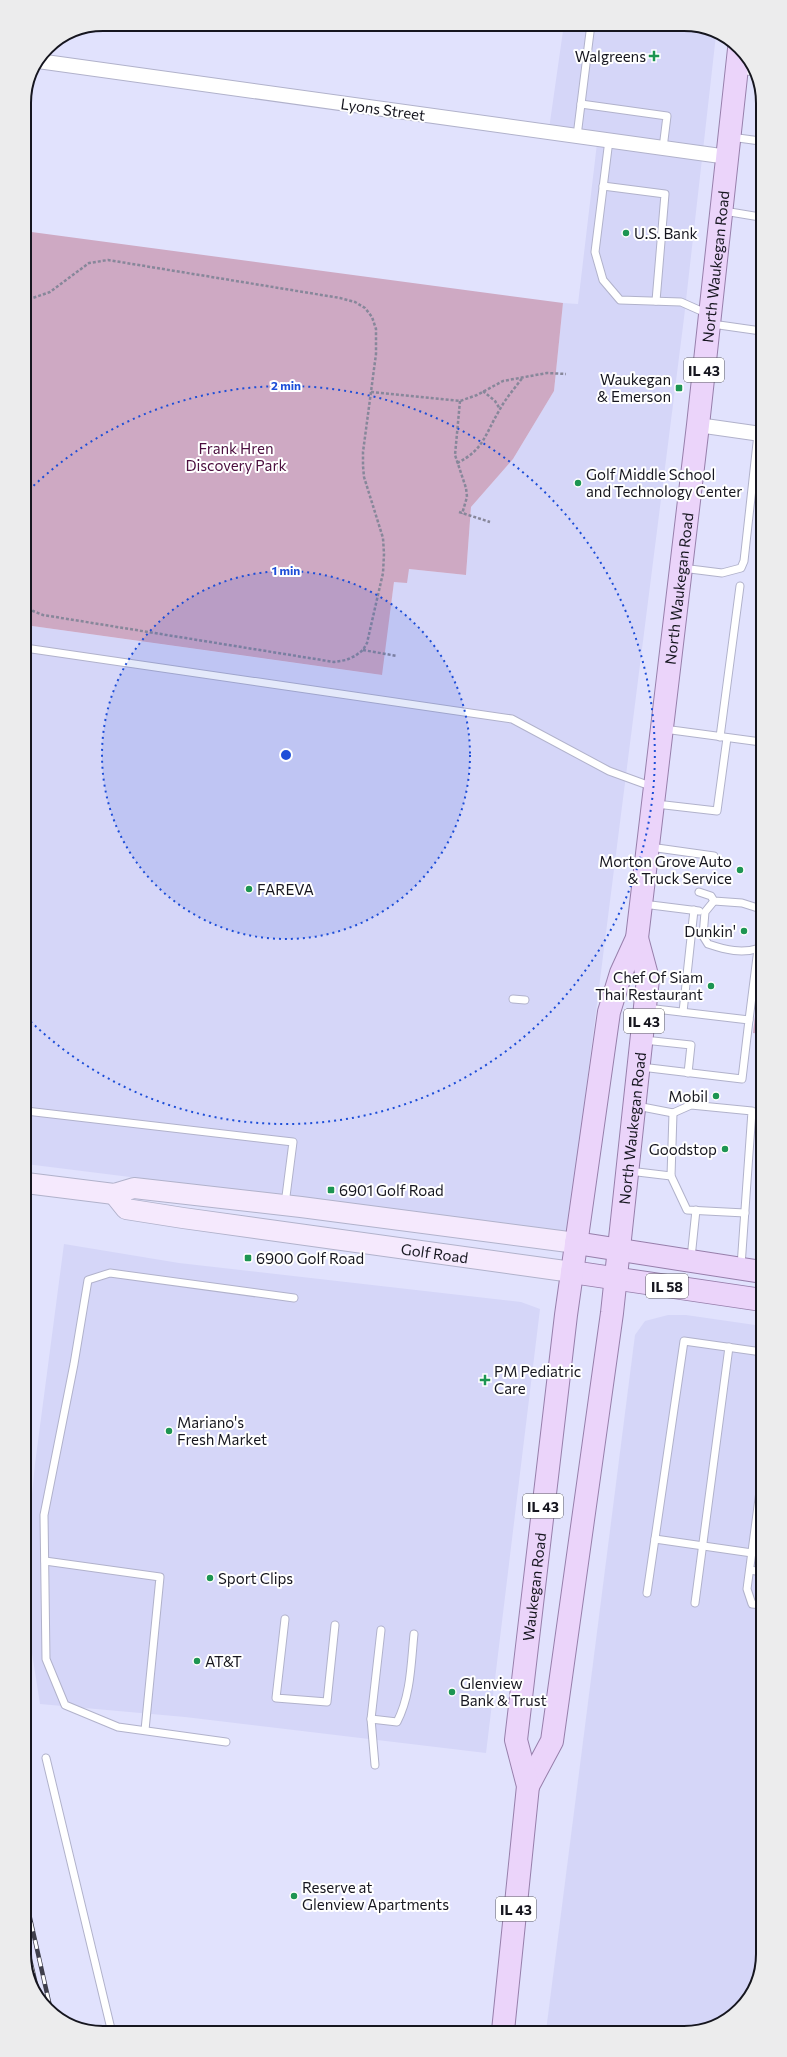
<svg xmlns="http://www.w3.org/2000/svg" width="787" height="2057" viewBox="0 0 787 2057" font-family="Commissioner,sans-serif">
	<style>
		.built { fill: #d5d6f8 }
		.green { fill: #cea9c3 }
		.lines { fill: none; stroke-linecap: round; stroke-linejoin: round }
		.lane-casing { stroke: #b1b2cb; stroke-width: 9 }
		.street-casing { stroke: #b1b2cb; stroke-width: 16 }
		.secondary-casing { stroke: #b1b2cb; stroke-width: 22 }
		.primary-casing { stroke: #977fab; stroke-width: 24 }
		.path { stroke: #87879a; stroke-width: 2.5; stroke-dasharray: 3 2; stroke-linecap: butt }
		.lane { stroke: #fff; stroke-width: 7 }
		.street { stroke: #fff; stroke-width: 14 }
		.secondary { stroke: #f5e9fd; stroke-width: 20 }
		.primary { stroke: #ebd4fa; stroke-width: 22 }
		.rail-casing { stroke: #3f3f4c; stroke-width: 4.5 }
		.rail { stroke: #fff; stroke-width: 3; stroke-dasharray: 9; stroke-linecap: butt }
		.ring { fill: none; stroke: #1d4ed8; stroke-width: 2; stroke-dasharray: 2 4 }
		.poi-dot { fill: #1d9552; stroke: #fff; stroke-width: 1.5 }
		.labels { text-anchor: middle; dominant-baseline: central; stroke-width: 4; stroke-linejoin: round; paint-order: stroke }
		.shield { fill: #fff; stroke: #5c5c62; stroke-width: 1 }
		.shield-label { font-size: 14px; font-weight: bold; fill: #16161f }
		.poi-label { font-size: 15px; fill: #16161f; stroke: #fff; text-anchor: start }
		.street-label { font-size: 15px; fill: #16161f; stroke: #fff }
		.park-label { font-size: 15px; fill: #4b0e3e; stroke: #fff }
		.rim { fill: none; stroke: #16161f; stroke-width: 2 }
		.centre { fill: #1d4ed8; stroke: #fff; stroke-width: 2 }
		.ring-label { font-size: 12px; text-anchor: middle; font-weight: bold; fill: #1d4ed8; stroke: #fff; stroke-width: 4; stroke-linejoin: round; paint-order: stroke }
	</style>
	<rect width="100%" height="100%" fill="#e1e2fd"/>
	<g class="built">
		<polygon points="564,24 689,24 716,35 684,318 568,1232 26,1164 25,625 381,675 394,582 409,569 466,575 471,507 513,459 554,391 563,303 578,304 598,135 549,129"/>
		<polygon points="64,1244 179,1263 521,1302 540,1309 486,1753 185,1717 40,1704 26,1615 26,1556 35,1464"/>
		<polygon points="668,1315 686,1315 762,1326 763,1954 746,2002 704,2030 546,2031 635,1335 645,1321"/>
	</g>
	<g class="green">
		<polygon points="24,231 563,303 554,391 513,459 471,507 466,575 409,569 407,583 394,582 382,675 25,625"/>
		<polygon points="761,964 762,964 762,1034 753,1033"/>
	</g>
	<g class="lines">
		<g class="lane-casing">
			<g id="lane">
				<polyline points="740,70 754,72"/>
				<polyline points="581,104 667,116 663,148"/>
				<polyline points="577,136 591,24"/>
				<polyline points="731,137 760,141"/>
				<polyline points="609,140 595,252 603,280 620,300 681,302 708,314"/>
				<polyline points="603,186 665,194 656,301"/>
				<polyline points="724,211 760,217"/>
				<polyline points="712,324 761,331"/>
				<polyline points="682,568 722,573 741,568 744,561 758,434"/>
				<polyline points="25,648 512,719 609,771 653,787"/>
				<polyline points="664,729 761,742"/>
				<polyline points="720,737 740,586"/>
				<polyline points="656,804 717,811 727,738"/>
				<polyline points="650,847 714,856"/>
				<polyline points="699,892 711,896 714,901 742,903 761,909"/>
				<path d="M714 901 705 912 703 936 708 944C726 950 742 954 760 948L762 946"/>
				<polyline points="643,904 699,911"/>
				<polyline points="513,999 525,1000"/>
				<polyline points="683,1012 694,910"/>
				<polyline points="749,1020 758,949"/>
				<polyline points="644,1040 691,1045 688,1073"/>
				<polyline points="641,1067 742,1079 749,1020 647,1008"/>
				<polyline points="637,1106 673,1113 691,1105 752,1111 741,1266"/>
				<polyline points="26,1111 293,1142 285,1204"/>
				<polyline points="673,1113 671,1176 687,1210 745,1213"/>
				<polyline points="629,1171 671,1176"/>
				<polyline points="691,1258 696,1210"/>
				<polyline points="762,1476 747,1589 752,1604 762,1605"/>
				<polyline points="655,1539 752,1553"/>
				<polyline points="45,1561 160,1577 145,1730"/>
				<polyline points="750,1570 762,1572"/>
				<polyline points="647,1593 684,1341 762,1352"/>
				<polyline points="695,1603 729,1347"/>
				<polyline points="285,1619 276,1698 327,1702 335,1625"/>
				<path d="M371 1719 397 1722C411 1695 411 1663 414 1634"/>
				<polyline points="226,1742 118,1727 65,1705 46,1659 44,1515 74,1364 88,1280 110,1273 294,1298"/>
				<polyline points="46,1758 112,2033"/>
				<polyline points="375,1765 371,1719 381,1630"/>
			</g>
		</g>
		<g class="street-casing">
			<g id="street">
				<polyline points="38,61 728,157"/>
				<polyline points="698,425 761,434"/>
			</g>
		</g>
		<g class="secondary-casing">
			<g id="secondary">
				<polyline points="26,1183 114,1194 134,1188 301,1207 576,1243"/>
				<path id="s1" d="M114 1194 126 1209 183 1218 572 1272"/>
			</g>
		</g>
		<g class="primary-casing">
			<g id="primary">
				<polyline points="576,1243 762,1272"/>
				<polyline points="572,1272 762,1300"/>
				<path id="s2" d="M528 1786 552 1741 612 1313 648 979 637 938"/>
				<path id="s3" d="M503 2031 528 1786 516 1740 566 1315 609 1012 621 973 637 938 698 425 739 49"/>
			</g>
		</g>
		<g class="path">
			<polyline points="24,301 50,292 89,263 108,260 340,298 355,302 365,308 372,317 376,329 376,354 363,452 363,466 364,477 383,538 384,554 383,573 367,643 363,650 355,656 346,660 334,662 43,615 33,611 25,604"/>
			<polyline points="483,391 495,401 500,409"/>
			<polyline points="371,392 460,401 477,395 503,381 547,373 566,374"/>
			<polyline points="460,401 455,455 466,488 467,497 462,514"/>
			<path d="M457 463C484 450 485 434 499 411 505 399 515 388 523 377"/>
			<polyline points="459,512 490,522"/>
			<polyline points="363,650 397,656"/>
		</g>
		<use href="#lane" class="lane"/>
		<use href="#street" class="street"/>
		<use href="#secondary" class="secondary"/>
		<use href="#primary" class="primary"/>
		<g class="rail-casing">
			<g id="rail">
				<polyline points="27,1905 51,2011"/>
				<polyline points="27,1947 37,1989"/>
			</g>
		</g>
		<use href="#rail" class="rail"/>
	</g>
	<circle cx="286" cy="755" r="184" fill="#1d4ed8" fill-opacity=".12"/>
	<g class="ring">
		<circle cx="286" cy="755" r="184"/>
		<path d="M25 494A369 369 0 1 1 27 1018"/>
	</g>
	<g class="poi-dot">
		<path d="M652 50h4v4h4v4h-4v4h-4v-4h-4v-4h4z"/>
		<circle cx="626" cy="233" r="4"/>
		<rect x="675" y="384" width="8" height="8" rx="2"/>
		<circle cx="578" cy="483" r="4"/>
		<circle cx="740" cy="870" r="4"/>
		<circle cx="249" cy="889" r="4"/>
		<circle cx="744" cy="931" r="4"/>
		<circle cx="711" cy="986" r="4"/>
		<circle cx="716" cy="1096" r="4"/>
		<circle cx="725" cy="1149" r="4"/>
		<rect x="327" y="1186" width="8" height="8" rx="2"/>
		<rect x="244" y="1254" width="8" height="8" rx="2"/>
		<path d="M483 1374h4v4h4v4h-4v4h-4v-4h-4v-4h4z"/>
		<circle cx="169" cy="1431" r="4"/>
		<circle cx="210" cy="1578" r="4"/>
		<circle cx="197" cy="1661" r="4"/>
		<circle cx="452" cy="1692" r="4"/>
		<circle cx="294" cy="1896" r="4"/>
	</g>
	<g class="labels">
		<g class="shield">
			<rect x="684" y="358" width="40" height="24" rx="3"/>
			<rect x="624" y="1009" width="40" height="24" rx="3"/>
			<rect x="646" y="1274" width="42" height="24" rx="3"/>
			<rect x="523" y="1494" width="40" height="24" rx="3"/>
			<rect x="496" y="1897" width="40" height="24" rx="3"/>
		</g>
		<g class="shield-label">
			<text x="704" y="370">IL 43</text>
			<text x="644" y="1021">IL 43</text>
			<text x="667" y="1286">IL 58</text>
			<text x="543" y="1506">IL 43</text>
			<text x="516" y="1909">IL 43</text>
		</g>
		<g class="poi-label">
			<text x="646" y="56" text-anchor="end">Walgreens</text>
			<text x="634" y="233">U.S. Bank</text>
			<text x="671" y="379" text-anchor="end">Waukegan<tspan x="671" dy="17">&amp; Emerson</tspan></text>
			<text x="586" y="474">Golf Middle School<tspan x="586" dy="17">and Technology Center</tspan></text>
			<text x="732" y="861" text-anchor="end">Morton Grove Auto<tspan x="732" dy="17">&amp; Truck Service</tspan></text>
			<text x="257" y="889">FAREVA</text>
			<text x="736" y="931" text-anchor="end">Dunkin'</text>
			<text x="703" y="977" text-anchor="end">Chef Of Siam<tspan x="703" dy="17">Thai Restaurant</tspan></text>
			<text x="708" y="1096" text-anchor="end">Mobil</text>
			<text x="717" y="1149" text-anchor="end">Goodstop</text>
			<text x="339" y="1190">6901 Golf Road</text>
			<text x="256" y="1258">6900 Golf Road</text>
			<text x="494" y="1371">PM Pediatric<tspan x="494" dy="17">Care</tspan></text>
			<text x="177" y="1422">Mariano's<tspan x="177" dy="17">Fresh Market</tspan></text>
			<text x="218" y="1578">Sport Clips</text>
			<text x="205" y="1661">AT&amp;T</text>
			<text x="460" y="1683">Glenview<tspan x="460" dy="17">Bank &amp; Trust</tspan></text>
			<text x="302" y="1887">Reserve at<tspan x="302" dy="17">Glenview Apartments</tspan></text>
		</g>
		<g class="street-label">
			<text transform="translate(383 109) rotate(8)">Lyons Street</text>
			<text stroke="none"><textPath href="#s3" startOffset="1783">North Waukegan Road</textPath></text>
			<text stroke="none"><textPath href="#s3" startOffset="1459">North Waukegan Road</textPath></text>
			<text stroke="none"><textPath href="#s2" startOffset="669">North Waukegan Road</textPath></text>
			<text stroke="none"><textPath href="#s1" startOffset="331">Golf Road</textPath></text>
			<text stroke="none"><textPath href="#s3" startOffset="448">Waukegan Road</textPath></text>
		</g>
		<g class="park-label">
			<text x="236" y="448">Frank Hren<tspan x="236" dy="17">Discovery Park</tspan></text>
		</g>
	</g>
	<path d="M0 0H787V2057H0ZM103 31H684A72 72 0 0 1 756 103V1954A72 72 0 0 1 684 2026H103A72 72 0 0 1 31 1954V103A72 72 0 0 1 103 31Z" fill="#ececed" fill-rule="evenodd"/>
	<path class="rim" d="M103 31H684A72 72 0 0 1 756 103V1954A72 72 0 0 1 684 2026H103A72 72 0 0 1 31 1954V103A72 72 0 0 1 103 31Z"/>
	<circle cx="286" cy="755" r="6" class="centre"/>
	<g class="ring-label">
		<text x="286" y="390">2 min</text>
		<text x="286" y="575">1 min</text>
	</g>
</svg>
